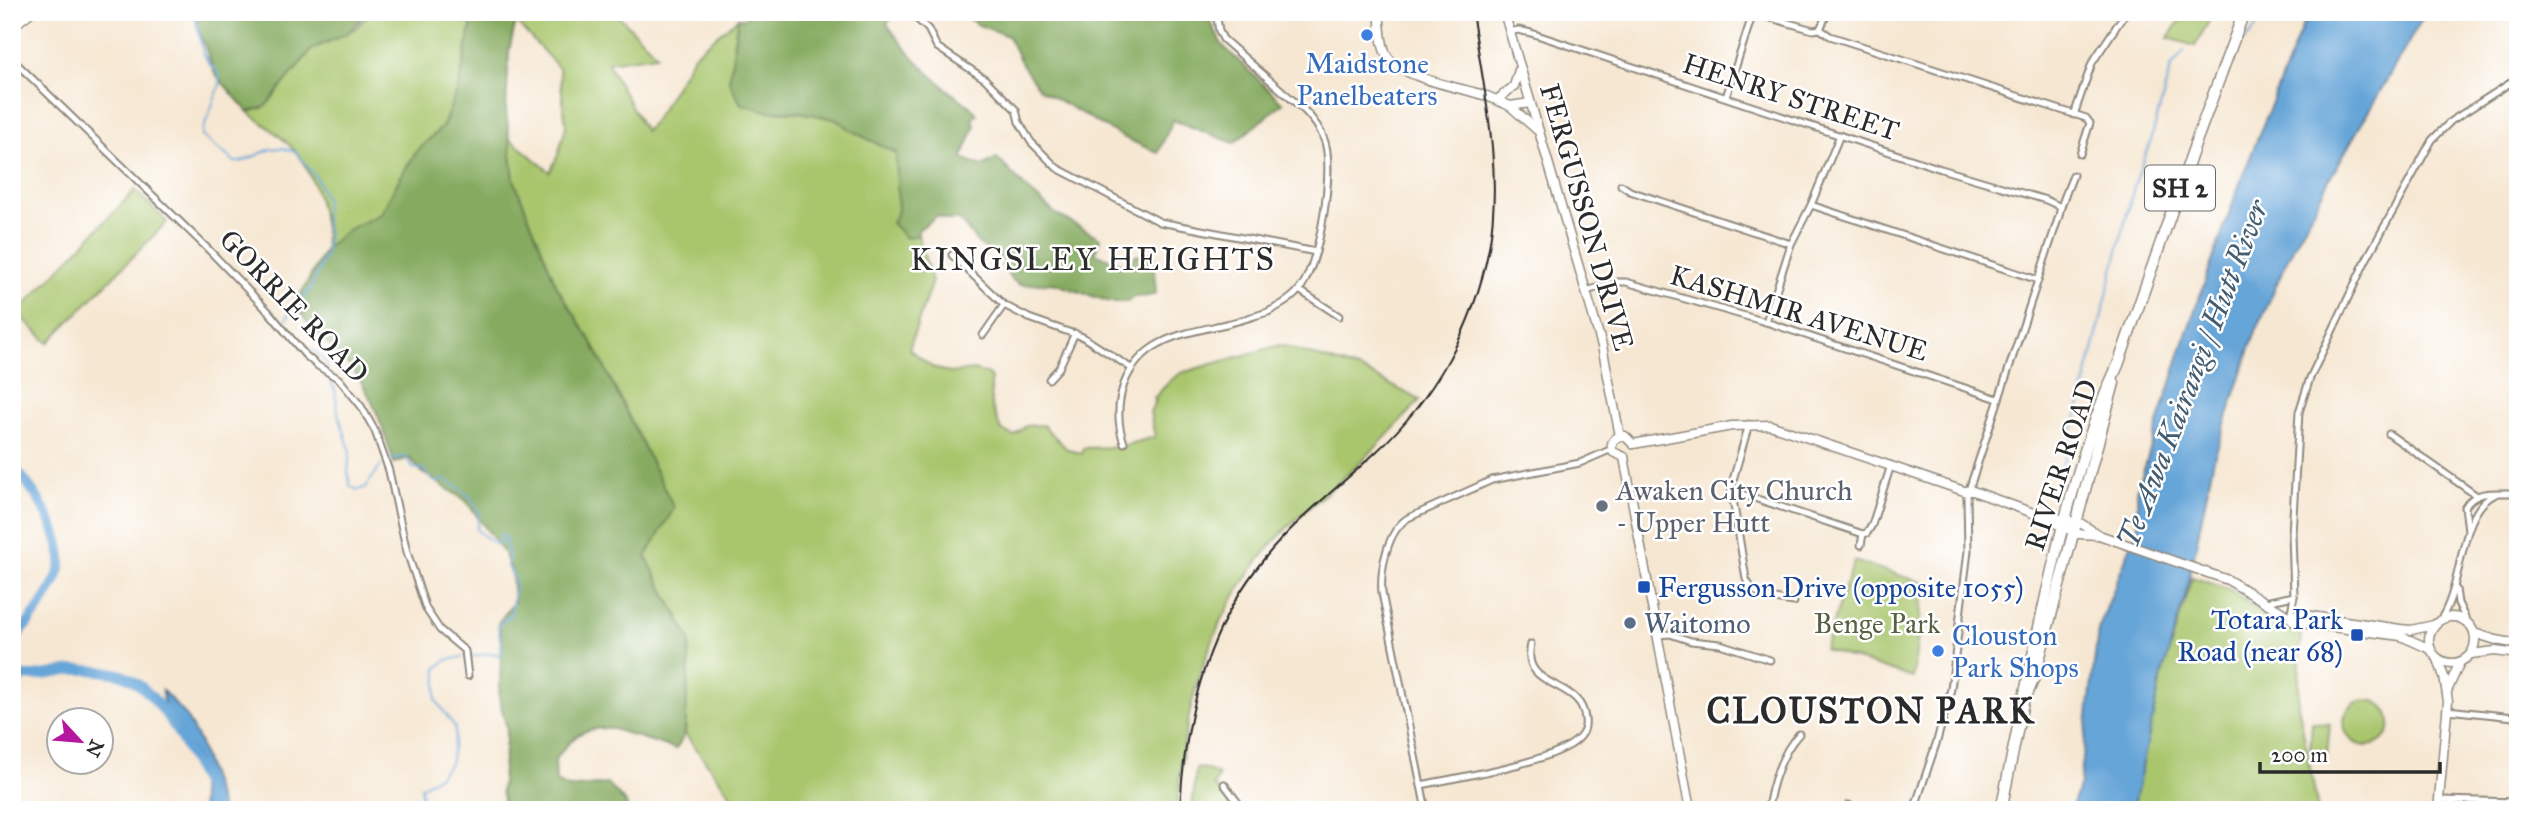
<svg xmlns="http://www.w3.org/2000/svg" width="2530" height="822" viewBox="0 0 2530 822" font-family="'IM FELL Great Primer',serif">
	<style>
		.green { fill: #a9c66d; stroke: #6a784c; stroke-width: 2 }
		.forest { fill: #86ab60; stroke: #586b46; stroke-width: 2 }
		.water { fill: #66a5d8; stroke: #486882; stroke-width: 2 }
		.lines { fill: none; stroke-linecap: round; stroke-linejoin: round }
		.stream { stroke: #66a5d8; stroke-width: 2 }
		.river { stroke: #66a5d8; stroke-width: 10 }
		.street-casing { stroke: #90897e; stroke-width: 9 }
		.secondary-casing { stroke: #90897e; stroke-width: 11 }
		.highway-casing { stroke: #90897e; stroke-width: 13 }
		.street { stroke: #fff; stroke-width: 5 }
		.secondary { stroke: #fff; stroke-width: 8 }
		.highway { stroke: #fff; stroke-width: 10 }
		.rail { stroke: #2b2b2b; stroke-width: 2 }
		.shop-dot { fill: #3f7fe0; stroke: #fff; stroke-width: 2.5 }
		.worship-dot { fill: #6b7280; stroke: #fff; stroke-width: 2.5 }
		.transit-dot { fill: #1a4fb4; stroke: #fff; stroke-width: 2.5 }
		.service-dot { fill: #5c6f8a; stroke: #fff; stroke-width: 2.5 }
		.labels { text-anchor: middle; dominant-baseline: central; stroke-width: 5; stroke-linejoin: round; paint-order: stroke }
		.shield { fill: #fff; stroke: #6b6b6b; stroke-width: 2 }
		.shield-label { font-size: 26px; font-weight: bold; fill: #2b2b2b }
		.shop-label { font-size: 28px; fill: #366cbe; stroke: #fff }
		.street-label { font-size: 28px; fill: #2b2b2b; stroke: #fff }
		.worship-label { font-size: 28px; fill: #5b616d; stroke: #fff; text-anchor: start }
		.transit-label { font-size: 28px; fill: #164399; stroke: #fff; text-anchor: start }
		.service-label { font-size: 28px; fill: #4e5e75; stroke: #fff; text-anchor: start }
		.park-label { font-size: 28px; fill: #576142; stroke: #fff }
		.water-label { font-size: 30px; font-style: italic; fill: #435c70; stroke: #fff }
		.quarter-label { font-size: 32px; letter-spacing: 2px; fill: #2b2b2b; stroke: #fff }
		.district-label { font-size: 35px; font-weight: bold; letter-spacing: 2px; fill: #2b2b2b; stroke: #fff }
	</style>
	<rect width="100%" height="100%" fill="#fff"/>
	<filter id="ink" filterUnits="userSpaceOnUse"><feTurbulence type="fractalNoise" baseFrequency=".0143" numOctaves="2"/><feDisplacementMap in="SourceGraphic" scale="14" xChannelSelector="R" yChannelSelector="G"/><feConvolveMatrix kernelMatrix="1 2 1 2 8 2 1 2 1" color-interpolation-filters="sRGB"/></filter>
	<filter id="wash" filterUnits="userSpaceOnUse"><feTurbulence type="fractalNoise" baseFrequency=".00686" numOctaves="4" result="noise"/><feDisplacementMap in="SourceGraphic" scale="28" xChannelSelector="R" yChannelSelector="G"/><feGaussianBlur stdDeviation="1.57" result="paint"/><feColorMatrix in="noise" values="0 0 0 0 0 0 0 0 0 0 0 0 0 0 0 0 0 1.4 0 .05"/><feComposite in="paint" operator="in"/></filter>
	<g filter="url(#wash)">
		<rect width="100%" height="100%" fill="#f6e7d2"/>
		<g class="green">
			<path d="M371 12H474L459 86 443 126 418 150 402 174 381 214 349 229 326 248C324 218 318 185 301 159 288 140 266 126 248 112L265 107 312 49 335 39V35L355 29Z"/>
			<path d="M518 12H619L618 15 657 55 607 62 645 131 653 123 695 54 738 18 733 45 767 111 800 112 835 119 854 132 896 153 898 210 915 235H918L932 281 909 349 932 367 950 373 973 370 988 374 991 379V404L1001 430 1014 436 1026 426 1043 425 1068 450 1082 453 1083 448 1117 447 1155 437 1150 412 1156 400 1153 399 1171 380 1181 373 1280 345 1364 371 1420 400C1402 419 1384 440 1365 458 1340 483 1311 504 1286 529 1212 604 1181 706 1178 810H737L730 794 685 734 690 640 646 557 622 403 593 344 557 287 514 180 509 138 550 172 558 155 566 126 559 68 516 22Z"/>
			<polygon points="2185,12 2214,12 2195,46 2168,38"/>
			<polygon points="135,190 167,222 48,343 20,315 22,312 20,310"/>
			<polygon points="1854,561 1924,583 1913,678 1824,649"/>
			<polygon points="2192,577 2231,590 2281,628 2301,633 2298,704 2318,810 2128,810 2155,697"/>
			<circle cx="2367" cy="723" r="23"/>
			<polygon points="2312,722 2330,724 2327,754 2310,752"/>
			<polygon points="1196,768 1206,769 1219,775 1214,786 1231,803 1233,810 1192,810"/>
		</g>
		<g class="forest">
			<polygon points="196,12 367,12 348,33 312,49 265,107 248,112 215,74 197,25"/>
			<path d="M474 12H518L509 51 506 110 514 180 557 287 593 344 674 508 646 557 690 640 685 734 676 749 610 728C580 727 572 738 555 759L556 782 568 788 608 784 626 803 628 810H505L501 791 507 729 499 698 502 639 498 623 514 602 512 574 504 553 466 501 423 473 409 458 394 463C384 432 375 400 355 373 337 348 308 332 296 303L326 248 349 229 381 214 402 174 418 150 443 126 459 86Z"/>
			<path d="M751 12H896L887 24C904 49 924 70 947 89 957 98 969 103 977 114L972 119 975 125 962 158 982 166 997 158 1026 188 1056 214 1100 238 1095 253 1128 267 1135 255 1153 257 1156 293 1149 296 1134 297 1126 302H1110L1053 283 1020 285 1011 279 1002 265 1005 261 978 243 960 220H947L937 216 918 230V235L906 238 892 223 898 210 896 153 854 132 835 119 800 112 767 111 741 104 729 81 738 18H744Z"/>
			<polygon points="958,12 1206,12 1222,45 1283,103 1234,143 1173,120 1158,153 1123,137 1039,89 1023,66 1008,36 979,25"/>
		</g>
		<g class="water">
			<polygon points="2308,12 2426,12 2326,185 2287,260 2254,336 2214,458 2188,585 2160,683 2133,810 2071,810 2080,784 2098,630 2138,527 2137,491 2186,335 2241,180"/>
			<polygon points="162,690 185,714 199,741 222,810 202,810 198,762 191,748 166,717"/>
		</g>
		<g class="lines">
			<g class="stream">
				<polyline points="194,12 203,52 209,64 218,72 220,85 202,132 202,136 235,162 241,162 271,149 282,148 296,152 316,177 326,201 324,214 328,236 326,253 311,288 287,317 285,323 304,346 317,353 327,364 327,375 335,390 338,413 350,450 348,471 350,486 358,490 366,487 381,465"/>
				<polyline points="2239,44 2252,33 2265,12"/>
				<path d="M389 460 405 456 413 468 423 469 431 479 437 483 444 479C458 487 473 495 479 512 480 517 477 525 477 530L494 544 500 542 501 534 505 538 509 556 507 565 514 577 515 585 511 614 498 626 502 651 499 655 493 653 469 657"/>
				<polyline points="2056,487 2075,423 2134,186 2151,140 2171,67 2184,51"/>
				<polyline points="12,685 53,673"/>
				<polyline points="426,810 422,800 421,787 438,776 450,764 455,736 455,727 436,700 437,668 446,660 463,657"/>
			</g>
			<g class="river">
				<path d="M12 465C33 488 60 527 61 560 61 584 28 624 12 642"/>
				<path d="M12 670C23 683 58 671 74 670 85 669 113 672 122 675 166 692 197 770 216 810"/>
			</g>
		</g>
	</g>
	<g filter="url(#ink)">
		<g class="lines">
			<g class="street-casing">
				<g id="street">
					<polyline points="909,12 928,29 937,47 985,79 1016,110 1019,122 1031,142 1057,168 1160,222 1316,252"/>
					<polyline points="1750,12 1813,30 1820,29 1830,36 2086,118 2090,123 2080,154"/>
					<polyline points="1820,29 1828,12"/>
					<polyline points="1510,32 1518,30 1531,33 1941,169 2046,200 2059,206"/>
					<polyline points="12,59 208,249 268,311 305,355 318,366 339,379 361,406 375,431 389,471 407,552 426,609 440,630 465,651 468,676"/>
					<polyline points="1726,97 1753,13"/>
					<polyline points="2074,115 2092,63 2126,12"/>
					<polyline points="1621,185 1630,191 1791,244"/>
					<polyline points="1811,205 2038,280"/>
					<polyline points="952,255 1004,305 1029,318 1083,337 1131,368"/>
					<polyline points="1299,290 1339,316"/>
					<polyline points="1586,291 1617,282 1626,282 1766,322 1998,399"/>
					<polyline points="1766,322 1791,244 1811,205 1840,135"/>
					<polyline points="983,335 1004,305"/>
					<polyline points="1049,379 1059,368 1075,333"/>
					<path d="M1749 424 1731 487 1746 579C1755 599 1775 599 1794 602"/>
					<polyline points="2389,434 2477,496"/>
					<path d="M1124 443C1117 423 1117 404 1124 384 1142 338 1183 334 1226 324 1240 321 1254 316 1268 312 1281 305 1294 298 1302 286 1320 259 1334 172 1325 142 1321 129 1313 119 1304 110L1223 39 1219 31 1216 12"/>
					<polyline points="1731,493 1742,494 1863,534"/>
					<path d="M2468 530 2465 507C2476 488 2499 494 2518 493"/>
					<polyline points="1861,545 1863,534 1867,533 1872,525 1891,465"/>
					<polyline points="2456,589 2458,603 2467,622"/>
					<polyline points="2265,602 2294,596"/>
					<polyline points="2290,617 2294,596 2292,534 2299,412 2310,378 2366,260 2432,140 2451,121 2518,78"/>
					<path d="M2440 620C2464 587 2458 509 2496 494"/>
					<polyline points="1657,635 1670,634 1691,641 1720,644 1770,660"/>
					<polyline points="2447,710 2514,717"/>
					<polyline points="1224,784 1239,804 1241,810"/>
					<path d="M1421 785C1454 778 1558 762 1579 738 1584 733 1586 726 1585 719 1582 678 1520 691 1531 644"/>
					<polyline points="2440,800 2518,802"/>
					<polyline points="2450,801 2456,806 2499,810"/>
					<path d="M1426 810 1382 593C1380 570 1387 531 1408 518L1492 480 1580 463 1612 449"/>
					<path d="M1768 810C1771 785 1782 752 1799 734"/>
					<polyline points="1847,810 1849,805"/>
					<path d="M1914 810 1937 741 1951 689 1968 551 1967 496 2059 216C2061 202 2068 190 2073 175"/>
				</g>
			</g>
			<g class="secondary-casing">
				<g id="secondary">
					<path d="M1379 12C1381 26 1380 44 1387 56 1401 78 1458 87 1483 95"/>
					<polyline points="1504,12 1602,346 1620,436"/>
					<polyline points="12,27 31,12"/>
					<polyline points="1487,96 1510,106 1530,103"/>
					<polyline points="1497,100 1514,86 1520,67"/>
					<polyline points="1510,106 1537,130"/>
					<polyline points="1633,444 1732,426 1770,425 1964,491 1973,491 2033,513 2079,534 2099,535"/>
					<polyline points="1624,457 1690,810"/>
					<path d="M1624 457 1613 452C1609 443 1615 435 1625 436L1633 444"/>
					<polyline points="2035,513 2082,524 2099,535 2228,580 2290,617 2294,622 2401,636 2430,649"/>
					<circle cx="2452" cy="640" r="23"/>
					<polyline points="2290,617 2297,614 2400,629 2411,630 2434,625"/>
					<polyline points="2474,633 2496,640 2518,644"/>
					<polyline points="2471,654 2495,651 2518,654"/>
					<polyline points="2438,659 2444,677 2448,701 2438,810"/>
					<polyline points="2447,691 2460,662"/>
				</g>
			</g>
			<g class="highway-casing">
				<g id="highway">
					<polyline points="2028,692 2034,678 2114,383"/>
					<path d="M2001 810C2020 718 2037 628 2060 537 2076 479 2092 420 2118 365L2197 139 2244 12"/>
				</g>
			</g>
			<use href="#street" class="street"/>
			<use href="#secondary" class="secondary"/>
			<use href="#highway" class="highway"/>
			<path class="rail" d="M1180 810C1184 719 1206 630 1264 559 1296 519 1338 488 1375 453 1434 399 1474 327 1489 248 1503 170 1484 90 1472 12"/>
		</g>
	</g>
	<g class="shop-dot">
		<circle cx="1367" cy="35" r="7"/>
		<circle cx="1938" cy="651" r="7"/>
	</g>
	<circle class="worship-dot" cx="1602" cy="506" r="7"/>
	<g class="transit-dot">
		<rect x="1637" y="580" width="14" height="14" rx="3.5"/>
		<rect x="2350" y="628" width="14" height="14" rx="3.5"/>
	</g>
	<circle class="service-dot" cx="1630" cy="623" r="7"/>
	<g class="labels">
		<rect class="shield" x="2145" y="165.5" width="70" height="45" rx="5"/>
		<g class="shield-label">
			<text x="2180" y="188">SH 2</text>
		</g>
		<g class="shop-label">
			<text x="1367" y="63">Maidstone<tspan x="1367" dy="32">Panelbeaters</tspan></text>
			<text x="1952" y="635" text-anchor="start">Clouston<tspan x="1952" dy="32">Park Shops</tspan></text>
		</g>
		<g class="street-label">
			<text transform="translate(1791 97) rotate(18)">HENRY STREET</text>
			<text transform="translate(1587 217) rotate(74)">FERGUSSON DRIVE</text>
			<text transform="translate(294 306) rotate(46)">GORRIE ROAD</text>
			<text transform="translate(1799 313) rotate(17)">KASHMIR AVENUE</text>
			<text transform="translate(2061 465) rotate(-72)">RIVER ROAD</text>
		</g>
		<g class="worship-label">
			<text x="1616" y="490">Awaken City Church<tspan x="1616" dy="32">- Upper Hutt</tspan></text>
		</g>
		<g class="transit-label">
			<text x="1658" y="587">Fergusson Drive (opposite 1055)</text>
			<text x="2343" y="619" text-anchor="end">Totara Park<tspan x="2343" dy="32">Road (near 68)</tspan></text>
		</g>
		<g class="service-label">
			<text x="1644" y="623">Waitomo</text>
		</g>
		<g class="park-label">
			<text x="1877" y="623">Benge Park</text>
		</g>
		<g class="water-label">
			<text transform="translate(2193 374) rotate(-69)">Te Awa Kairangi / Hutt River</text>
		</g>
		<g class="quarter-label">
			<text x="1093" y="259">KINGSLEY HEIGHTS</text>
		</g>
		<g class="district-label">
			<text x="1871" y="711">CLOUSTON PARK</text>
		</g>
	</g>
	<rect width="2530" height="822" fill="none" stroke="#fff" stroke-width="42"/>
	<g transform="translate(80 741) rotate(116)"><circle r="33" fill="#ffffff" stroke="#aaaaaa" stroke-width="2"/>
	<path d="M0-5L12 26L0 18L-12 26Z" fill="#b5179e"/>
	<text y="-10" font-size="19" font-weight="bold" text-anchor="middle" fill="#2b2b2b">N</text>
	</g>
	<path d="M2260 762v10h180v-10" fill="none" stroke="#2b2b2b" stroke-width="3.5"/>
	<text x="2271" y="762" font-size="21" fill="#2b2b2b" stroke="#ffffff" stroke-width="5" paint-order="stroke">200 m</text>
</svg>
